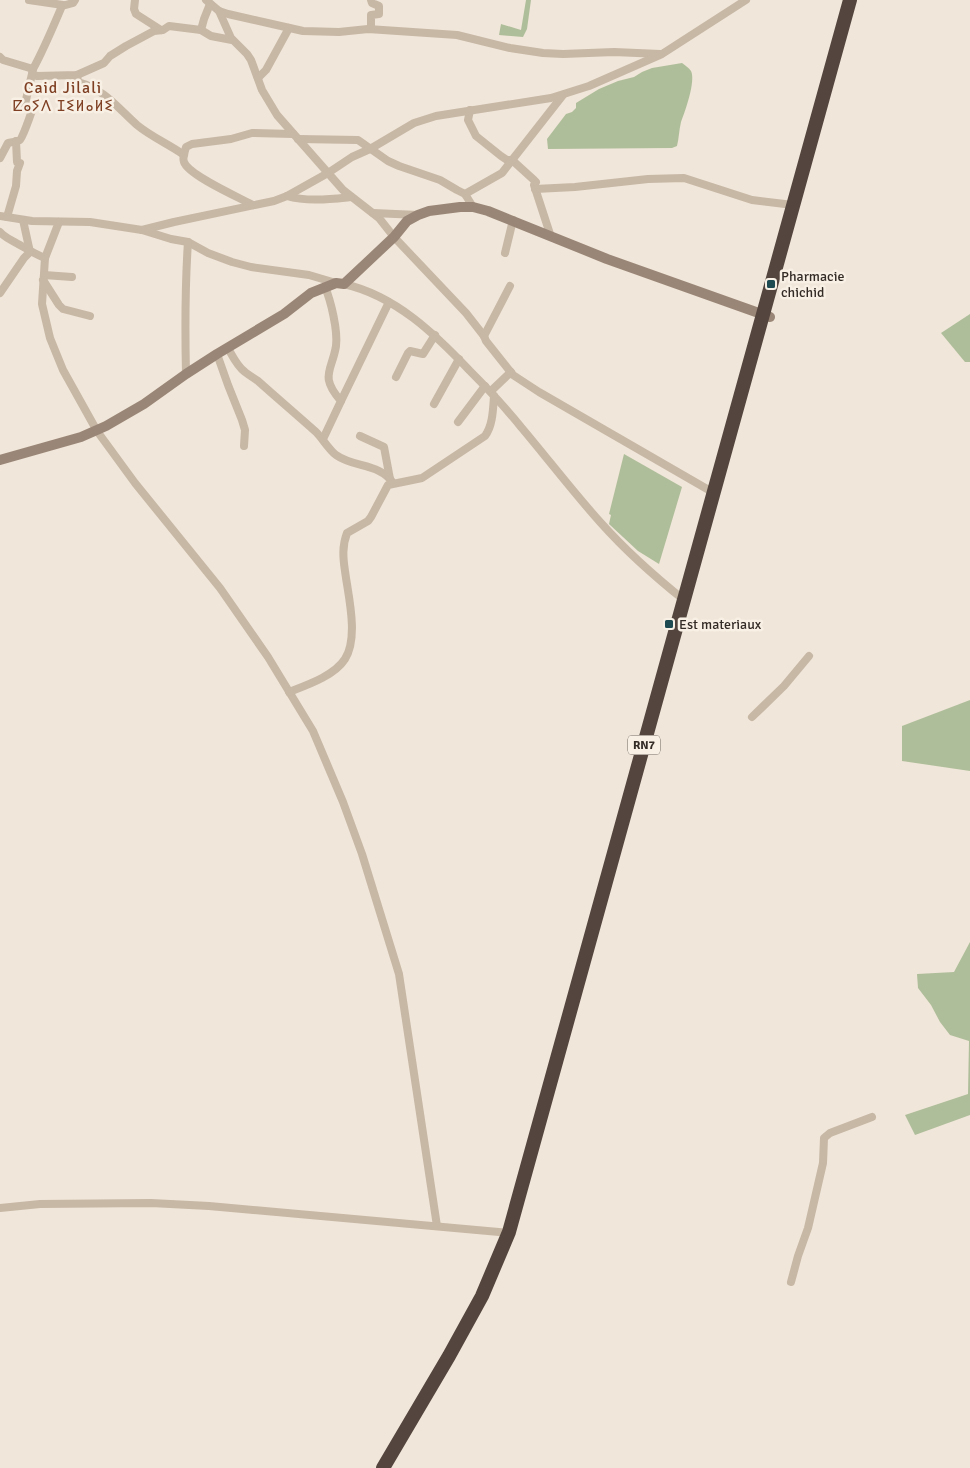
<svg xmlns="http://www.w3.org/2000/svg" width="970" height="1468" viewBox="0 0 970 1468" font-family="Signika,'Noto Sans Tifinagh',sans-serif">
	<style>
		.green { fill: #afbe9a }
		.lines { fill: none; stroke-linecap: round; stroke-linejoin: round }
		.street { stroke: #c7b7a5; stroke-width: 8 }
		.secondary { stroke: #9a8677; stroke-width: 10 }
		.highway { stroke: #54463e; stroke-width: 14 }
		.poi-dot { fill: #1e4b52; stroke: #f8f0e4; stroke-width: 2 }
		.labels { text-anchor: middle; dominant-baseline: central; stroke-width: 5; stroke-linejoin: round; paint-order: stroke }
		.shield { fill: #f8f0e4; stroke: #6e665f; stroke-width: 1 }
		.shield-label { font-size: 12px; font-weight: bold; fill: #332b26 }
		.poi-label { font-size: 14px; fill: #332b26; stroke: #f8f0e4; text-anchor: start }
		.quarter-label { font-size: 16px; letter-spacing: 1px; fill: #7e3f23; stroke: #f8f0e4 }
	</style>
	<rect width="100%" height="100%" fill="#f0e6d9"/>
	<g class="green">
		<polygon points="526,0 531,0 527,29 523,37 499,35 501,24 521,30"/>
		<path d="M682 63C685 65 689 68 691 71 696 81 685 112 681 122 679 130 679 138 677 146L672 148 548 149 547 139 566 114 572 112 576 108V103L599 89 618 81 634 77 642 72 652 68Z"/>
		<polygon points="970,314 970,362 965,362 941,333"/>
		<polygon points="624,454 682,487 659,564 638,551 609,524 611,515 609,514"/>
		<polygon points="970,700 970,771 902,761 902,726"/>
		<polygon points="970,942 970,1115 915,1135 905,1115 968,1094 969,1041 950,1035 940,1022 931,1005 918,988 917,974 954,972"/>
	</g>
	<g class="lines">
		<g class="street">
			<polyline points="29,0 63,5"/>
			<polyline points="135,0 134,9 136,14 161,30"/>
			<polyline points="206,0 219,11 228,14 303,31 339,32 368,29 457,35 510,48 543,53 563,54 614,52 660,54"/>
			<polyline points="219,11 231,38 247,54 251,60 262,90 277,115 343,190 379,218 394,237 466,313 484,336 486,341 513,375 539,392 714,493"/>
			<polyline points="371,29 371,15 379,14 379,6 372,3 371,0"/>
			<polyline points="201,30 204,19 210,4"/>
			<polyline points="0,57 3,60 33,69 32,74 37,76 77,75 104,63 110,56 126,46 154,31 163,30 169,26 201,30 211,36 232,40"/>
			<path d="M33 69C44 49 53 27 62 6L73 3 75 0"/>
			<path d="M77 75 78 82C104 89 118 108 137 125 150 136 170 145 184 155"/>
			<polyline points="258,78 266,70 289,28"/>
			<polyline points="470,110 468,120 476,136 501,156 507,160 512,160 534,180 536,182 534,185 551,237"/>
			<polyline points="298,139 358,140 388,161 399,166 440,180 457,190 465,194 473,207"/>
			<path d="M0 158 8 143C11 142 17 142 20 140 22 139 31 114 32 110L26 107 25 104 32 74"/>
			<polyline points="535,189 575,187 648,179 684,178 752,200 793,205"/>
			<polyline points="465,194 502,173 563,95"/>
			<path d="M287 196C307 202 331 199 351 197"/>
			<path d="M253 205C240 198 188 175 184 162 182 157 185 152 186 147L192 144 231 139 252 133 293 134"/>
			<polyline points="373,213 418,215"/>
			<polyline points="0,216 32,221 90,222 142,230 171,239 188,242 208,253 232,262 251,267 309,275 336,283"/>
			<polyline points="7,217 16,186 17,171 20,163 17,162 16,141"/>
			<polyline points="59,222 45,258 42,304 50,338 63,370 97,431 135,483 220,588 268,657 313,731 343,802 362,854 399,974 437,1226"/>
			<polyline points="142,230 174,222 274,201 287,196 328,173 352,157 370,149 414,123 436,116 455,113 551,98 589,86 662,54 746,0"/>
			<path d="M0 232C5 238 12 240 18 244 27 249 35 254 45 258"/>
			<polyline points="505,253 513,220"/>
			<polyline points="44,275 72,277"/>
			<polyline points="43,280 59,305 63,309 90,316"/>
			<path d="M344 284C396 296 435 334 470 371 488 389 505 407 521 427 548 459 573 492 601 523 626 551 654 576 684 600"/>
			<polyline points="0,293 24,258 30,252 23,220"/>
			<polyline points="484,336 510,286"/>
			<path d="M228 348C233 357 237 366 245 372 250 376 254 378 258 381 277 398 297 415 316 432 322 438 330 451 336 455 354 468 380 463 393 483"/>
			<polyline points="217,354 228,385 242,420 245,430 244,446"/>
			<path d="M186 374C185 330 185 286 188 242"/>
			<polyline points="396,377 408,353 410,351 423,354 435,335"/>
			<polyline points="491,391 511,372"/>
			<polyline points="341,401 389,302"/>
			<polyline points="434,404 459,359"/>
			<polyline points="458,422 485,386"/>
			<polyline points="360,436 384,447 390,479"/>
			<path d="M323 439 341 401C319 376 332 371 336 346 338 331 331 301 325 287"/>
			<path d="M289 692C307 685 334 676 345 659 359 637 348 595 345 571 343 558 342 546 347 533L368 521 371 517 388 485 422 478 485 436C493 425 493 409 494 396"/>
			<polyline points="752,717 784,686 809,656"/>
			<polyline points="0,1208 40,1204 151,1203 209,1206 511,1233"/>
			<polyline points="791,1282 798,1256 808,1228 823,1163 824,1138 830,1133 872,1117"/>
		</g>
		<polyline class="secondary" points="0,460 81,437 106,426 144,404 186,374 217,354 284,314 311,293 336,283 344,284 394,237 407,221 418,215 429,211 460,207 473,207 488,211 607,259 770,317"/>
		<polyline class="highway" points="383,1468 449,1356 482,1296 509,1232 850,0"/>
	</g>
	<g class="poi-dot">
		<rect x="766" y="279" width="10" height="10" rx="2.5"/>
		<rect x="664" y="619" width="10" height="10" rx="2.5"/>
	</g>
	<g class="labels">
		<rect class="shield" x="628" y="735.5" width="32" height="19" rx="4"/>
		<g class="shield-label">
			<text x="644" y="745">RN7</text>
		</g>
		<g class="poi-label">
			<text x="781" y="276">Pharmacie<tspan x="781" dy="16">chichid</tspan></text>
			<text x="679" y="624">Est materiaux</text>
		</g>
		<g class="quarter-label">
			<text x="63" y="88">Caid Jilali<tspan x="63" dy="18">ⵇⴰⵢⴷ ⵊⵉⵍⴰⵍⵉ</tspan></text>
		</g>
	</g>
</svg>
